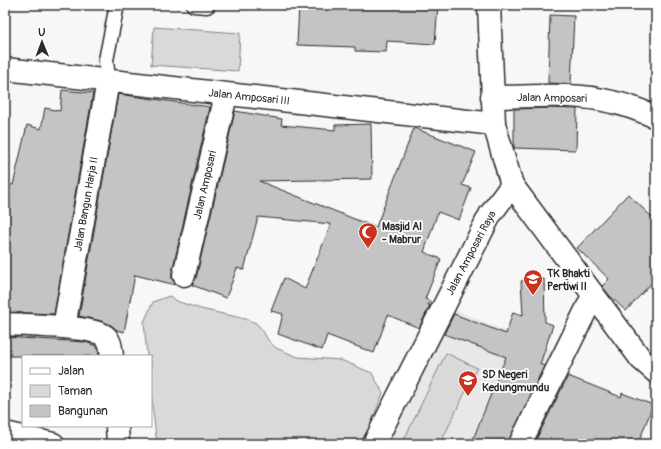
<svg xmlns="http://www.w3.org/2000/svg" width="661" height="449" viewBox="0 0 661 449" font-family="Pangolin,sans-serif">
	<style>
		.built { fill: #e8e8e8 }
		.green { fill: #d9d9d9; stroke: #828282 }
		.building { fill: #c4c4c4; stroke: #2b2b2b }
		.lines { fill: none; stroke-linecap: round; stroke-linejoin: round }
		.service-casing { stroke: #2b2b2b; stroke-width: 17 }
		.minor-casing { stroke: #2b2b2b; stroke-width: 25 }
		.service { stroke: #fff; stroke-width: 14 }
		.minor { stroke: #fff; stroke-width: 22 }
		.labels { text-anchor: middle; dominant-baseline: central; stroke-width: 3.5; stroke-linejoin: round; paint-order: stroke }
		.street-label { font-size: 11px; fill: #2b2b2b; stroke: #fff }
		.poi-label { font-size: 11px; font-weight: bold; fill: #2b2b2b; stroke: #fff; text-anchor: start }
	</style>
	<rect width="100%" height="100%" fill="#f7f7f7"/>
	<filter id="ink" filterUnits="userSpaceOnUse"><feTurbulence type="fractalNoise" baseFrequency=".025" numOctaves="2"/><feDisplacementMap in="SourceGraphic" scale="8" xChannelSelector="R" yChannelSelector="G"/><feConvolveMatrix kernelMatrix="1 2 1 2 8 2 1 2 1" color-interpolation-filters="sRGB"/></filter>
	<g filter="url(#ink)">
		<polygon class="built" points="446,306 554,351 514,444 380,444"/>
		<g class="green">
			<polygon points="154,27 240,33 238,71 151,65"/>
			<polygon points="169,296 179,302 201,309 246,319 256,323 263,331 268,340 276,348 298,357 341,360 372,373 383,393 370,426 360,444 157,444 152,404 151,356 147,356 144,322 153,302"/>
			<polygon points="446,353 477,368 440,444 402,444"/>
		</g>
		<g class="building">
			<polygon points="299,5 438,5 435,44 387,41 386,52 355,51 355,47 297,45"/>
			<polygon points="550,15 574,16 571,84 548,83"/>
			<polygon points="62,90 93,93 54,314 5,312 5,184 13,185 27,125 41,129 45,108 60,111"/>
			<polygon points="118,94 210,107 172,272 172,279 176,285 135,275 124,332 117,330 111,325 101,321 79,316"/>
			<polygon points="552,108 577,109 576,150 514,148 514,109"/>
			<polygon points="235,111 282,119 281,125 335,130 335,125 371,124 372,179 259,181 372,226 372,229 373,226 376,227 414,128 476,152 462,185 471,188 459,220 438,212 424,252 441,259 425,299 430,301 428,305 430,305 419,328 388,315 374,353 327,335 322,350 278,334 283,314 271,311 284,278 305,289 331,224 258,217 244,270 237,268 226,298 192,285 196,278"/>
			<polygon points="628,194 656,221 656,278 626,311 610,296 602,286 609,279 577,248"/>
			<polygon points="544,279 545,322 553,325 540,364 544,366 508,444 471,444 506,357 444,334 454,314 506,334 513,312 523,315 521,281"/>
			<polygon points="5,337 85,342 97,346 99,356 5,356"/>
			<polygon points="568,376 621,397 622,393 653,405 638,444 534,444"/>
		</g>
		<g class="lines">
			<g class="service-casing">
				<g id="service">
					<polyline points="194,5 207,6"/>
					<polyline points="108,81 106,60 117,5"/>
				</g>
			</g>
			<g class="minor-casing">
				<g id="minor">
					<polyline points="5,69 494,124"/>
					<path d="M492 97C532 97 573 92 612 102 627 105 642 111 656 117"/>
					<polyline points="512,185 641,359 656,372"/>
					<polyline points="184,275 226,95"/>
					<path d="M5 324C24 325 93 326 105 336 111 341 111 349 112 356"/>
					<polyline points="64,327 108,81"/>
					<polyline points="117,426 118,444"/>
					<polyline points="5,433 53,444"/>
					<polyline points="374,444 490,215 512,185 494,124 489,5"/>
					<polyline points="520,444 593,296"/>
				</g>
			</g>
			<use href="#service" class="service"/>
			<use href="#minor" class="minor"/>
		</g>
	</g>
	<defs>
		<g id="mosque-pin" transform="scale(1)"><path d="M0 17L-7.5 6A9.5 9.5 0 1 1 7.5 6Z" fill="#c8321e" stroke="#fff"/><path d="M3.5-4.9A6 6 0 1 0 3.5 4.9A5 5 0 1 1 3.5-4.9Z" fill="#fff"/></g>
		<g id="school-pin" transform="scale(1)"><path d="M0 17L-7.5 6A9.5 9.5 0 1 1 7.5 6Z" fill="#c8321e" stroke="#fff"/><path d="M0-5L7-2L0 1L-7-2ZM-4 1L0 2.5L4 1V4Q0 6-4 4Z" fill="#fff"/></g>
	</defs>
	<g fill-rule="evenodd">
		<use href="#mosque-pin" x="368" y="232"/>
		<use href="#school-pin" x="533" y="279"/>
		<use href="#school-pin" x="468" y="380"/>
	</g>
	<g class="labels">
		<g class="street-label">
			<text transform="translate(249 97) rotate(6)">Jalan Amposari III</text>
			<text transform="translate(552 98) rotate(1)">Jalan Amposari</text>
			<text transform="translate(205 185) rotate(-77)">Jalan Amposari</text>
			<text transform="translate(86 204) rotate(-80)">Jalan Bangun Harja II</text>
			<text transform="translate(471 253) rotate(-62)">Jalan Amposari Raya</text>
		</g>
		<g class="poi-label">
			<text x="382" y="226">Masjid Al<tspan x="382" dy="13">- Mabrur</tspan></text>
			<text x="547" y="273">TK Bhakti<tspan x="547" dy="13">Pertiwi II</tspan></text>
			<text x="482" y="374">SD Negeri<tspan x="482" dy="13">Kedungmundu</tspan></text>
		</g>
	</g>
	<rect width="661" height="449" fill="none" stroke="#fff" stroke-width="20"/>
	<rect x="10" y="10" width="641" height="429" fill="none" stroke="#2b2b2b" stroke-width="1.5" filter="url(#ink)"/>
	<rect x="22" y="355" width="130" height="72" fill="#ffffff" stroke="#aaaaaa"/>
	<rect x="30" y="368" width="20" height="6" fill="#ffffff" stroke="#aaaaaa"/>
	<text x="58" y="375" font-size="12" fill="#2b2b2b">Jalan</text>
	<rect x="30" y="385" width="20" height="12" fill="#d9d9d9" stroke="#aaaaaa"/>
	<text x="58" y="395" font-size="12" fill="#2b2b2b">Taman</text>
	<rect x="30" y="405" width="20" height="12" fill="#c4c4c4" stroke="#aaaaaa"/>
	<text x="58" y="415" font-size="12" fill="#2b2b2b">Bangunan</text>
	<g transform="translate(42 42) rotate(359)" stroke="#ffffff" stroke-width="3" paint-order="stroke">
	<path d="M0-3L7 15L0 10L-7 15Z" fill="#2b2b2b"/>
	<text y="-6" font-size="11" font-weight="bold" text-anchor="middle" fill="#2b2b2b">U</text>
	</g>
</svg>
